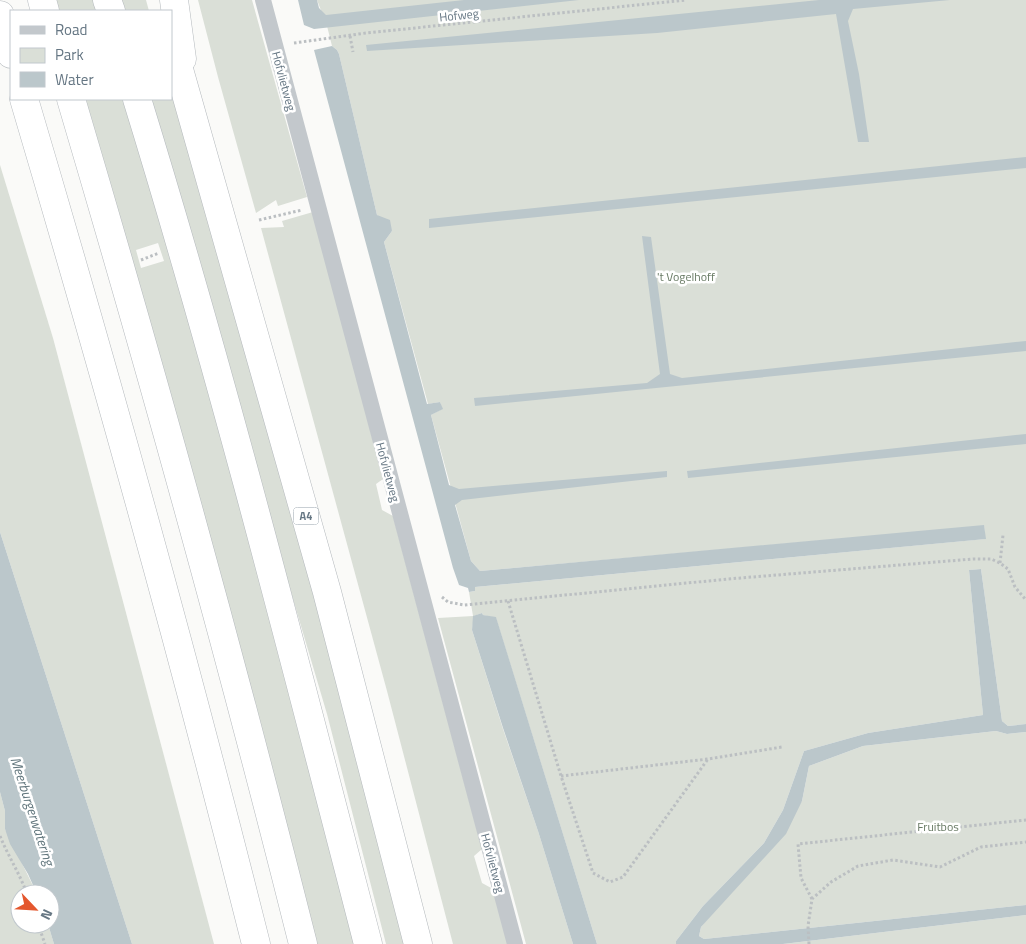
<svg xmlns="http://www.w3.org/2000/svg" width="1026" height="944" viewBox="0 0 1026 944" font-family="'Titillium Web',sans-serif">
	<style>
		.green { fill: #dadfd7; fill-rule: evenodd }
		.water { fill: #bbc7cb }
		.lines { fill: none; stroke-linecap: round; stroke-linejoin: round }
		.highway-casing { stroke: #b4b9bd; stroke-width: 29 }
		.path { stroke: #bbbfc2; stroke-width: 3; stroke-dasharray: 2.5 2.5; stroke-linecap: butt }
		.street { stroke: #c3c8cc; stroke-width: 16 }
		.highway { stroke: #fff; stroke-width: 28 }
		.labels { text-anchor: middle; dominant-baseline: central; stroke-width: 5; stroke-linejoin: round; paint-order: stroke }
		.shield { fill: #fff; stroke: #939fa8; stroke-width: 1 }
		.shield-label { font-size: 11px; font-weight: bold; fill: #657683 }
		.street-label { font-size: 12px; fill: #657683; stroke: #fff }
		.park-label { font-size: 12px; fill: #687a64; stroke: #fff }
		.water-label { font-size: 14px; font-style: italic; fill: #60757c; stroke: #fff }
	</style>
	<rect width="100%" height="100%" fill="#fafaf8"/>
	<g class="green">
		<polygon points="53,0 96,0 99,11 56,11"/>
		<polygon points="120,0 146,0 149,11 123,11"/>
		<polygon points="198,0 252,0 307,197 278,206 276,200 256,213 218,77"/>
		<polygon points="317,0 1026,0 1026,724 1008,726 1002,721 981,569 969,570 983,715 868,733 804,751 783,810 764,843 703,906 676,941 676,944 597,944 496,618 483,615 482,613 474,616 472,630 503,729 538,831 573,944 526,944 438,618 473,616 469,592 475,591 475,587 985,539 984,526 480,571 471,561 431,415 442,409 440,402 428,404 384,242 392,231 377,215 339,54 337,50 332,46 327,26"/>
		<polygon points="171,84 224,260 409,944 386,944 327,714 194,264 147,99 171,99"/>
		<path d="M82 99H124L215 412 355 944H311ZM158 243 164 261 141 268 136 250Z"/>
		<polygon points="0,165 53,338 214,944 132,944 0,532"/>
		<polygon points="313,212 383,479 376,484 382,510 393,516 482,849 474,856 482,883 493,889 508,944 453,944 387,691 261,228 284,227 282,221"/>
		<polygon points="996,731 1007,734 1026,732 1026,905 704,939 699,936 701,927 802,801 809,766 863,746"/>
		<polygon points="0,792 5,811 5,829 37,894 20,894 20,924 48,924 54,944 0,944"/>
		<polygon points="1026,915 1026,944 783,944"/>
	</g>
	<g class="water">
		<polygon points="298,0 317,0 319,8 326,15 464,0 579,0 314,29 304,25"/>
		<polygon points="819,0 950,0 853,9 848,21 859,74 869,142 858,142 836,14 657,33 367,51 366,45"/>
		<polygon points="332,46 337,50 339,54 377,215 390,220 392,231 384,242 427,404 440,402 443,409 431,415 449,485 459,489 667,471 667,477 462,500 455,505 471,561 480,571 984,525 986,539 475,587 475,591 469,592 468,588 459,585 453,568 314,50"/>
		<polygon points="1026,157 1026,168 429,228 429,219"/>
		<polygon points="642,236 651,237 670,374 682,378 1026,341 1026,351 475,406 474,398 647,383 660,374"/>
		<polygon points="1026,434 1026,444 688,478 687,471"/>
		<polygon points="0,532 132,944 54,944 48,924 50,924 50,894 37,894 28,874 10,844 5,829 5,811 0,792"/>
		<polygon points="981,569 1002,721 1008,726 1026,724 1026,732 1007,734 996,731 863,746 809,766 802,801 786,834 701,927 699,936 704,939 1026,905 1026,915 783,944 676,944 676,941 703,906 764,843 783,810 804,751 868,733 983,715 969,570"/>
		<polygon points="482,613 483,615 496,617 597,944 573,944 538,831 503,728 472,630 473,616"/>
	</g>
	<g class="lines">
		<g class="highway-casing">
			<g id="highway">
				<polyline points="42,0 45,11"/>
				<polyline points="107,0 111,11"/>
				<polyline points="174,0 182,59"/>
				<polyline points="0,15 11,54"/>
				<polyline points="171,41 327,592 418,944"/>
				<path d="M24 99C107 379 185 661 256 944"/>
				<path d="M71 99C154 379 232 661 303 944"/>
				<path d="M137 99C223 378 295 662 368 944"/>
			</g>
		</g>
		<g class="path">
			<polyline points="350,36 353,52"/>
			<polyline points="294,43 366,33 686,0"/>
			<polyline points="259,220 302,210"/>
			<polyline points="141,260 159,253"/>
			<polyline points="1000,563 1003,535"/>
			<polyline points="442,597 448,602 464,605 728,579 973,559 991,559 1000,563 1008,569 1015,587 1026,600"/>
			<polyline points="508,601 561,776 593,873 610,882 623,877 708,759"/>
			<polyline points="561,776 708,759 782,747"/>
			<path d="M0 836C8 856 20 874 27 894"/>
			<polyline points="812,899 801,878 798,844 1026,820"/>
			<polyline points="38,924 45,944"/>
			<polyline points="809,944 808,926 812,899 831,882 858,866 893,860 940,867 981,847 1026,842"/>
		</g>
		<polyline class="street" points="263,0 515,944"/>
		<use href="#highway" class="highway"/>
	</g>
	<g class="labels">
		<rect class="shield" x="293.5" y="507.5" width="25" height="17" rx="4"/>
		<g class="shield-label">
			<text x="306" y="516">A4</text>
		</g>
		<g class="street-label">
			<text transform="translate(459 15) rotate(-6)">Hofweg</text>
			<text transform="translate(284 81) rotate(75)">Hofvlietweg</text>
			<text transform="translate(388 472) rotate(75)">Hofvlietweg</text>
			<text transform="translate(493 863) rotate(75)">Hofvlietweg</text>
		</g>
		<g class="park-label">
			<text x="686" y="276">'t Vogelhoff</text>
			<text x="938" y="826">Fruitbos</text>
		</g>
		<g class="water-label">
			<text transform="translate(33 811) rotate(72)">Meerburgerwatering</text>
		</g>
	</g>
	<rect x="10" y="10" width="162" height="90" fill="#ffffff" stroke="#c1c8cd"/>
	<rect x="20" y="26" width="25" height="8" fill="#c3c8cc" stroke="#c1c8cd"/>
	<text x="55" y="35" font-size="15" fill="#657683">Road</text>
	<rect x="20" y="48" width="25" height="15" fill="#dadfd7" stroke="#c1c8cd"/>
	<text x="55" y="60" font-size="15" fill="#657683">Park</text>
	<rect x="20" y="72" width="25" height="15" fill="#bbc7cb" stroke="#c1c8cd"/>
	<text x="55" y="85" font-size="15" fill="#657683">Water</text>
	<g transform="translate(35 909) rotate(115)"><circle r="24" fill="#ffffff" stroke="#c1c8cd"/>
	<path d="M0-4L9 19L0 12L-9 19Z" fill="#e4572e"/>
	<text y="-8" font-size="14" font-weight="bold" text-anchor="middle" fill="#657683">N</text>
	</g>
</svg>
